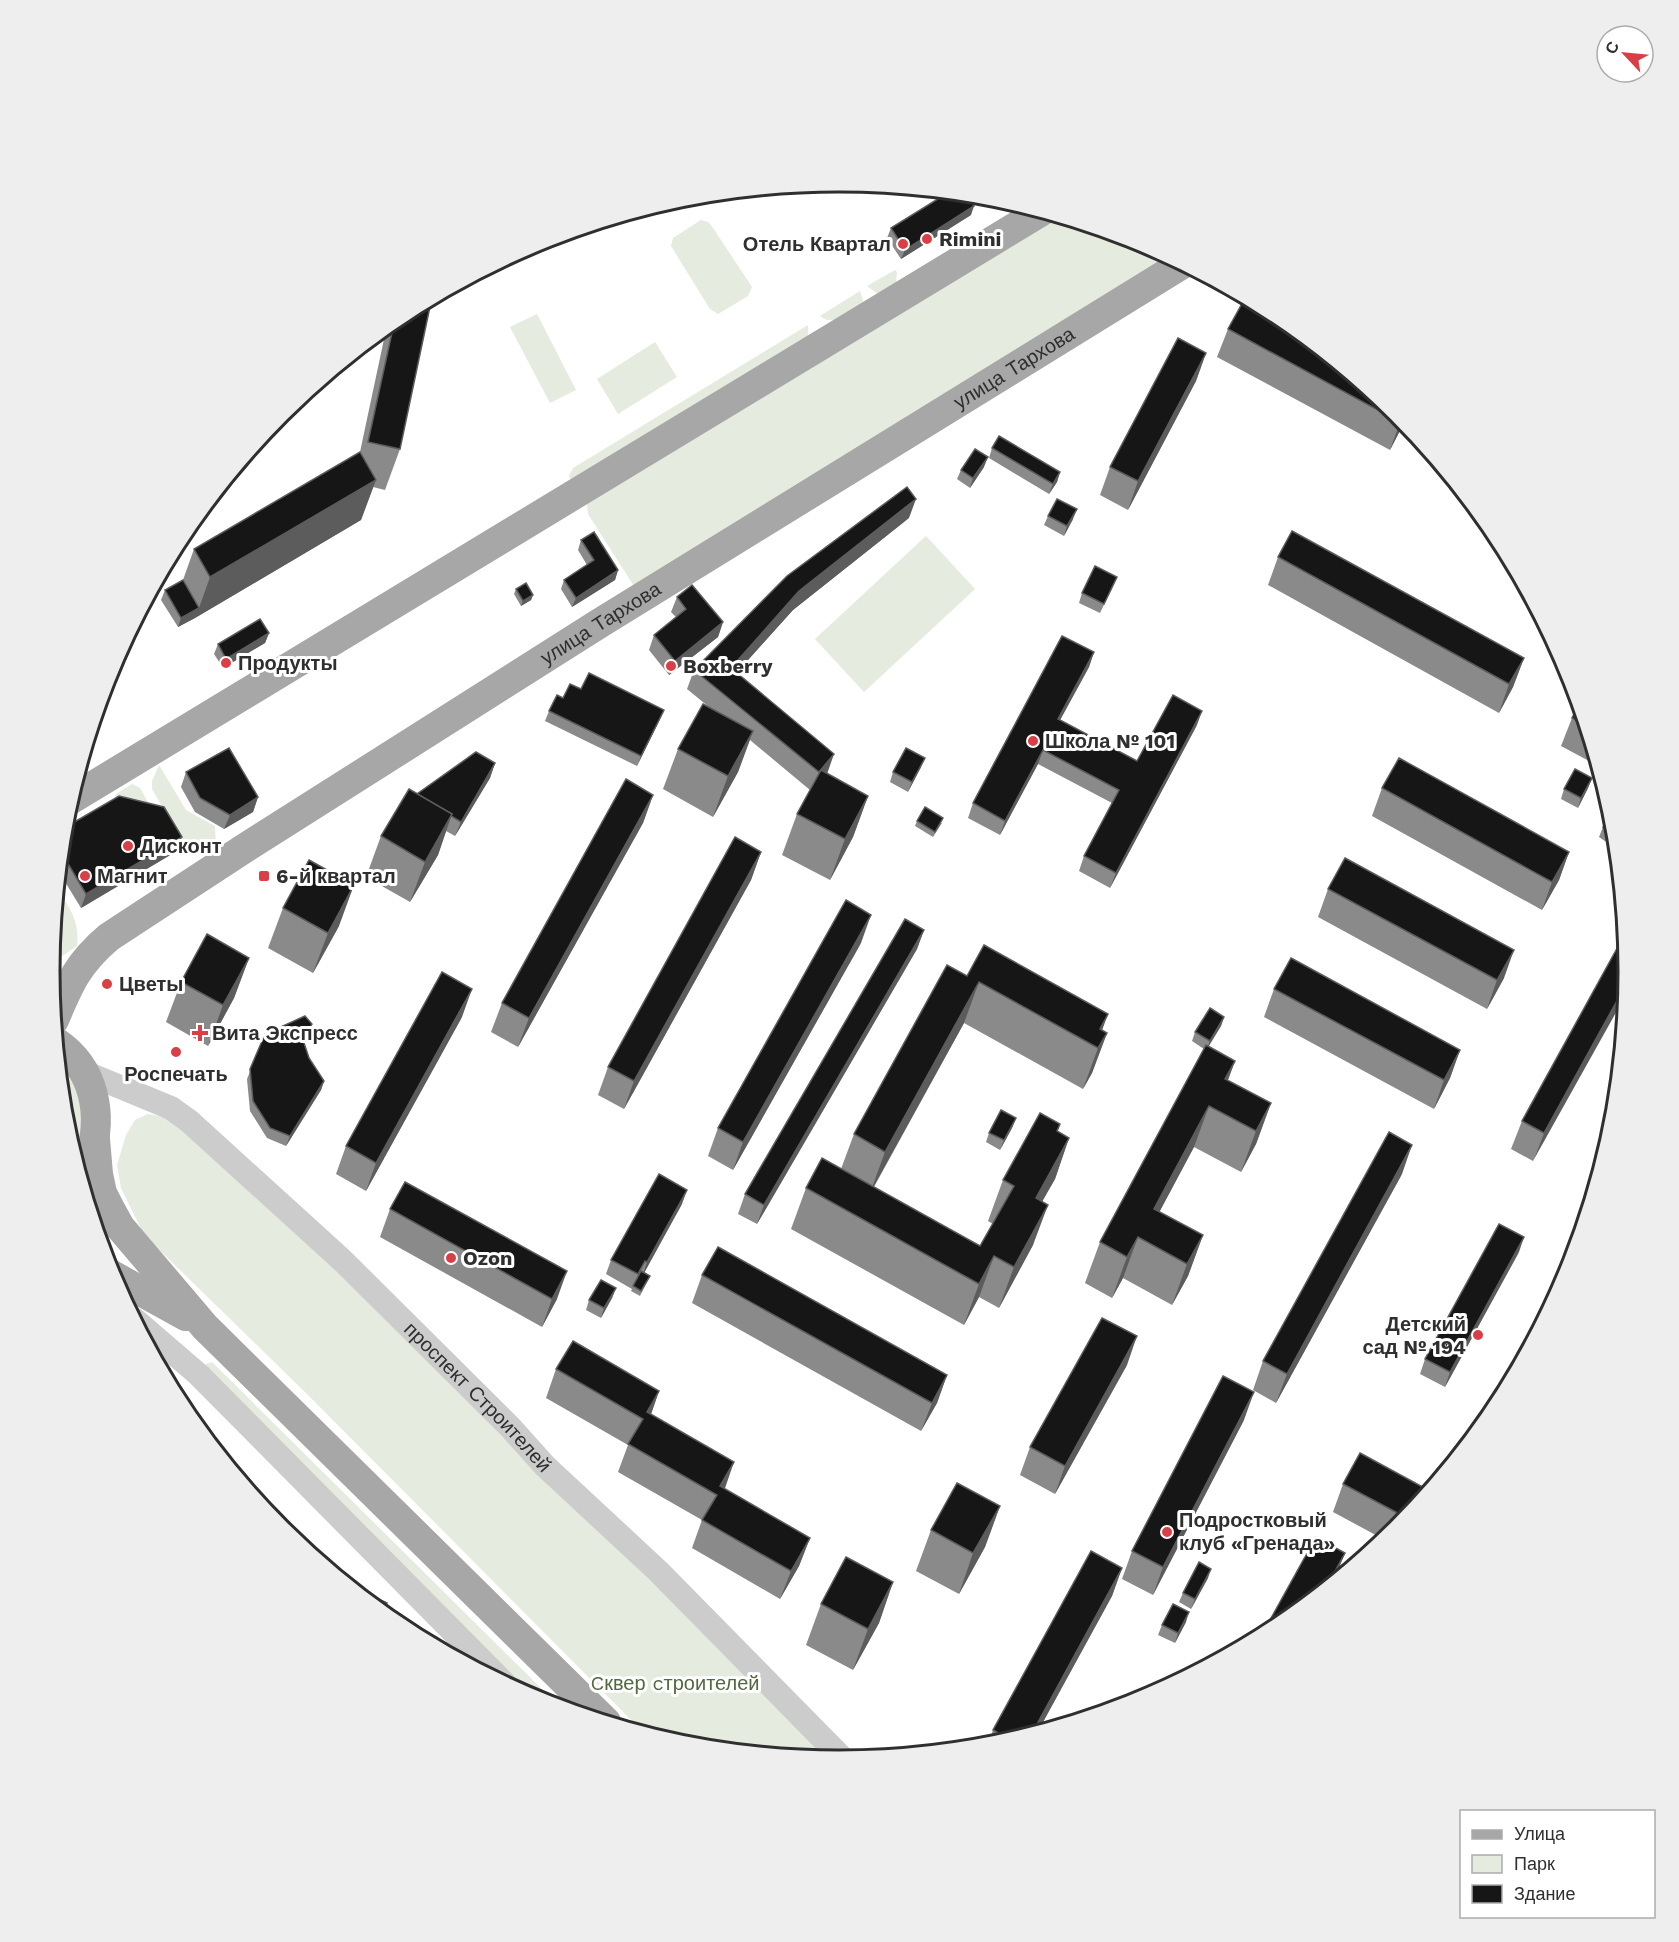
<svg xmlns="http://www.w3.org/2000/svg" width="1679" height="1942" viewBox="0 0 1679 1942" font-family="'Work Sans',sans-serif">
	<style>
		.green { fill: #e5ebde }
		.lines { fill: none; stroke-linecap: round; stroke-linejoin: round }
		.minor { stroke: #ccc; stroke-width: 24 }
		.major { stroke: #a7a7a7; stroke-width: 30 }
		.wall { fill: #8a8a8a }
		.shaded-wall { fill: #5c5c5c }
		.building { fill: #161616; stroke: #5c5c5c; stroke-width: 1.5 }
		.poi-dot { fill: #da3e47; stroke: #fff; stroke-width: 2 }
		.labels { text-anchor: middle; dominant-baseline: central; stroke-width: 6; stroke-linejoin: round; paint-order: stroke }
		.poi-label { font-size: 20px; font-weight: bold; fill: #2f2f2f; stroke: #fff; text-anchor: start }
		.street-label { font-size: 20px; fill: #2f2f2f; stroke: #fff }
		.park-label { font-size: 20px; fill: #52683f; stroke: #fff }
		.rim { fill: none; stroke: #2f2f2f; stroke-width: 3 }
	</style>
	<rect width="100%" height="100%" fill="#fff"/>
	<g class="green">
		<polygon points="1061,217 1142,241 1170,256 634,586 588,514 587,504"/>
		<polygon points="701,220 708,222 711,225 752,287 748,296 718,314 710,309 671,246 673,238"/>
		<polygon points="895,270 897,272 896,283 878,294 867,286"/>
		<path d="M860 291 863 301 862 304C849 312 834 328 820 316Z"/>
		<polygon points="537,314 576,390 550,403 510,327"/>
		<polygon points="808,325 808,337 572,482 569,476 573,468"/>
		<polygon points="655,342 677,377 618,414 597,379"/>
		<polygon points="926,536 975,589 864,692 815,639"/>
		<polygon points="159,765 186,810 215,826 216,848 206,853 188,850 152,789 152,781"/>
		<polygon points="132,784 140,788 159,822 114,801 116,794"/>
		<path d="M58 889C70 910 80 921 77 946L50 964Z"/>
		<path d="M58 1061C84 1090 89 1122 75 1158L65 1125Z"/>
		<polygon points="148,1114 164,1117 179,1127 336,1270 834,1761 685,1746 645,1734 308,1395 144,1235 121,1188 117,1165 126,1135 135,1120"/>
		<polygon points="212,1362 561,1708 531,1697 203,1369 206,1364"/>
	</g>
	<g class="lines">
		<g class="minor">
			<path id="s1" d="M84 1072 171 1108 189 1121 343 1261 510 1427 545 1466 658 1571 844 1760"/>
			<polyline points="134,1319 199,1375 504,1683"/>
		</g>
		<g class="major">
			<polyline points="70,800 1042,211"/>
			<path id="s2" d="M54 1020C69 984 78 963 109 937L245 848 600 623 1184 263"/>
			<path d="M57 1043C95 1069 103 1115 90 1157"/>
			<polyline points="95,1139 98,1174 102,1193 109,1207 120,1227 205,1327 606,1722"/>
			<polyline points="110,1274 186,1316"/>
		</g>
	</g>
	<g class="wall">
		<polygon points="985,195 994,196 990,202"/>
		<polygon points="971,215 901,259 887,238 891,228"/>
		<polygon points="401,314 400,449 385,490 373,487 361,520 195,618 178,627 161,600 165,590 183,580 194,549 360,452 387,325"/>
		<polygon points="1228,329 1398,413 1405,421 1390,450 1217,357"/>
		<polygon points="1206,353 1196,381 1128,510 1100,495 1110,467"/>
		<polygon points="992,448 1060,472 1057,482 1049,494 989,458"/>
		<polygon points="984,467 970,488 957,479 961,470"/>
		<polygon points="1480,513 1491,526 1479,518"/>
		<polygon points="1048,516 1073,519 1064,536 1044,525"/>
		<polygon points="909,518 793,610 736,673 827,774 868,796 853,837 830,880 782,855 797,814 810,790 750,740 738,772 713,817 663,789 678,749 709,707 687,689 694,670"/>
		<polygon points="581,540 618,570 615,580 572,607 561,589 564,580 587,565 578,550"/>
		<polygon points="1278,557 1524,658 1513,687 1499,713 1268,585"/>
		<polygon points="1117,577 1113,586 1100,613 1079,603 1082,593"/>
		<polygon points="516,589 533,595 531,600 521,606 514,594"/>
		<polygon points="677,597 723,622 718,637 669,675 649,650 654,635 676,617 671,612"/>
		<polygon points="269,633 265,643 223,668 214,654 218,644"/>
		<polygon points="1094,652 1089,667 1060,720 1137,761 1197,725 1110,888 1079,871 1084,856 1112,803 1038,764 1000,835 968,818 973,803"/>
		<polygon points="563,698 664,710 660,719 637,766 545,721 549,711"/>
		<polygon points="1580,703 1594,751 1589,761 1561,746 1572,718"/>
		<polygon points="495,763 490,778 455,836 446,831 438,855 410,902 366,877 381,836 417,794"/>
		<polygon points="921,767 908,792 890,782 893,772"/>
		<polygon points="186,772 258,797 253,812 224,829 195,812 181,787"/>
		<polygon points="1592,778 1588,788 1578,808 1561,799 1564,789"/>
		<polygon points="1382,788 1569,852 1559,880 1542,910 1372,816"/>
		<polygon points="653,795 643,823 518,1047 491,1032 502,1003"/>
		<polygon points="1614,817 1618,850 1599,837 1603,827"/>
		<polygon points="917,821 942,823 933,837 915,826"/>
		<polygon points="64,828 177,851 81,908 59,872"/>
		<polygon points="761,852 751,880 624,1109 598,1095 608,1067"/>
		<polygon points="1328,889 1504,978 1487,1009 1318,917"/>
		<polygon points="283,908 339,926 313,973 268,948"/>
		<polygon points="924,930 917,949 757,1224 738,1214 745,1194"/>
		<polygon points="1626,932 1533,1161 1511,1149 1522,1121"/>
		<polygon points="861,943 733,1170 708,1156 718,1128"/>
		<polygon points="249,958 234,998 208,1046 166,1022 181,982"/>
		<polygon points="967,976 1107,1033 1092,1073 1083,1089 964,1023 874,1187 980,1246 993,1224 988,1221 1003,1180 1058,1132 1069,1138 1055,1179 1042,1201 1033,1245 999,1308 979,1297 964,1325 791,1229 806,1188 841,1169 854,1134"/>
		<polygon points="1274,989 1460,1050 1450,1078 1434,1109 1264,1017"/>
		<polygon points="462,1017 366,1191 336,1174 346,1146"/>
		<polygon points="1224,1017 1221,1026 1209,1046 1235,1061 1228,1080 1271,1103 1256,1144 1241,1172 1194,1147 1159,1212 1203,1235 1188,1276 1172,1305 1123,1278 1112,1298 1085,1283 1100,1242 1204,1049 1192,1041 1195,1032"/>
		<polygon points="312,1024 309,1034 304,1042 309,1058 324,1081 321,1090 286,1146 267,1138 250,1111 247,1079 265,1034"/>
		<polygon points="1016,1118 1012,1128 1000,1150 986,1142 989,1133"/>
		<polygon points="1402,1174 1276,1403 1253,1390 1263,1361"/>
		<polygon points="682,1204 644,1272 650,1276 640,1296 631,1291 632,1289 606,1274 611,1260"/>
		<polygon points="390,1209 557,1299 542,1327 380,1237"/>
		<polygon points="1519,1252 1445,1387 1420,1374 1425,1359"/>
		<polygon points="702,1275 947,1375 937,1403 921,1431 692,1303"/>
		<polygon points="616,1288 612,1298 601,1318 586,1310 589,1300"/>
		<polygon points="1127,1365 1055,1494 1020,1475 1030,1447"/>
		<polygon points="556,1369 659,1391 651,1414 724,1489 810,1538 799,1566 780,1599 692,1548 702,1520 618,1472 628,1445 546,1398"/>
		<polygon points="1244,1420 1153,1595 1122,1579 1132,1551"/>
		<polygon points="1343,1484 1430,1491 1398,1530 1385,1540 1333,1512"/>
		<polygon points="1000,1506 985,1547 959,1594 916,1571 931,1530"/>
		<polygon points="1122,1568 1112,1596 1037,1733 993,1746 987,1746 993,1730"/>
		<polygon points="1208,1578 1191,1609 1179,1602 1183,1593"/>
		<polygon points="893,1582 879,1623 853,1670 806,1645 821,1604"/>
		<polygon points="1186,1622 1175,1643 1158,1635 1162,1625"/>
	</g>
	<g class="shaded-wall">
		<polygon points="992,196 997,197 990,202"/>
		<polygon points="974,206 971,215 901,259 905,250"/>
		<polygon points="1206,353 1196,381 1128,510 1138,481"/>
		<polygon points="1402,417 1405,421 1390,450 1400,422"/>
		<polygon points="988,457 984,467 970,488 973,478"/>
		<polygon points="1060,472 1057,482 1049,494 1053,484"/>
		<polygon points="376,480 361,520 195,618 178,627 181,618 199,608 210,577"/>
		<polygon points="916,499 909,518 793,610 724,687 731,668 799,591"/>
		<polygon points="1077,509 1073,519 1064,536 1067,526"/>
		<polygon points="618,570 615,580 572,607 576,598"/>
		<polygon points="533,595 531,600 521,606 523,601"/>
		<polygon points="723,622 718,637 669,675 675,661"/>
		<polygon points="269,633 265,643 223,668 226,659"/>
		<polygon points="1094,652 1089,667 1053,733 1058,719"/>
		<polygon points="1524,658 1513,687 1499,713 1509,684"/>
		<polygon points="664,710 660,719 637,766 641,756"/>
		<polygon points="1202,711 1197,725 1110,888 1116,873"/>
		<polygon points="753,731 738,772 713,817 728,776"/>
		<polygon points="1043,750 1038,764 1000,835 1005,821"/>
		<polygon points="834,754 827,774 812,791 819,772"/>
		<polygon points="925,758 921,767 908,792 912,782"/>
		<polygon points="495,763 490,778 455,836 461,822"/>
		<polygon points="1592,778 1588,788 1578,808 1581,798"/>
		<polygon points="653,795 643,823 518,1047 529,1018"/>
		<polygon points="868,796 853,837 830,880 845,839"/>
		<polygon points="258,797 253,812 224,829 230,815"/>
		<polygon points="452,814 438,855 410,902 425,862"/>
		<polygon points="182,837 177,851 81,908 86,894"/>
		<polygon points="761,852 751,880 624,1109 634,1081"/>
		<polygon points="1569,852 1559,880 1542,910 1552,882"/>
		<polygon points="354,885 339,926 313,973 328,933"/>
		<polygon points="871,915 861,943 733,1170 743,1142"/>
		<polygon points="924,930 917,949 757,1224 764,1205"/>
		<polygon points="1514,950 1504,978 1487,1009 1497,980"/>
		<polygon points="249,958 234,998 208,1046 223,1005"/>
		<polygon points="1629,979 1628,991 1533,1161 1544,1133"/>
		<polygon points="979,982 964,1023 870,1193 885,1152"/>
		<polygon points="472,989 462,1017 366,1191 376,1163"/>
		<polygon points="1108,1014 1096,1047 1100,1029"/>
		<polygon points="1224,1017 1221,1026 1206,1050 1210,1041"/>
		<polygon points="312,1024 309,1034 299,1050 303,1040"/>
		<polygon points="1107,1033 1092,1073 1083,1089 1098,1048"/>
		<polygon points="1460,1050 1450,1078 1434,1109 1444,1080"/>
		<polygon points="1235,1061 1220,1101 1225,1079"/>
		<polygon points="324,1081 321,1090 286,1146 290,1136"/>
		<polygon points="1271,1103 1256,1144 1241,1172 1256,1131"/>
		<polygon points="1209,1106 1194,1147 1144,1241 1154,1209"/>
		<polygon points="1016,1118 1012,1128 1000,1150 1004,1140"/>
		<polygon points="1069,1138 1055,1179 1021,1239 1036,1198"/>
		<polygon points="1412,1145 1402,1174 1276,1403 1287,1374"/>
		<polygon points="687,1190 682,1204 642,1277 647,1262"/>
		<polygon points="1048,1205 1033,1245 999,1308 1014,1267"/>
		<polygon points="1203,1235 1188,1276 1172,1305 1187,1264"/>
		<polygon points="1138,1237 1123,1278 1112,1298 1127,1257"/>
		<polygon points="1524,1237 1519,1252 1445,1387 1450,1372"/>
		<polygon points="994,1256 979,1297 964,1325 979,1284"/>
		<polygon points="567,1271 557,1299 542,1327 552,1299"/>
		<polygon points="616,1288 612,1298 601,1318 604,1308"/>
		<polygon points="1137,1336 1127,1365 1055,1494 1065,1466"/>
		<polygon points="947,1375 937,1403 921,1431 932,1403"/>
		<polygon points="659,1391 649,1420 647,1412"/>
		<polygon points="1254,1392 1244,1420 1153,1595 1163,1567"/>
		<polygon points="734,1462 724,1491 720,1486"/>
		<polygon points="1000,1506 985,1547 959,1594 973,1553"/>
		<polygon points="810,1538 799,1566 780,1599 791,1571"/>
		<polygon points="1345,1553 1333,1583 1324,1591"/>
		<polygon points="1122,1568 1112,1596 1037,1733 1031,1735"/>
		<polygon points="1211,1569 1208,1578 1191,1609 1195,1599"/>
		<polygon points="893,1582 879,1623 853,1670 868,1629"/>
		<polygon points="1189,1612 1186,1622 1175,1643 1178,1633"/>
	</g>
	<g class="building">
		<polygon points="949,192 967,194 974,206 905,250 891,228"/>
		<polygon points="432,297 400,449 368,442 395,319 401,314"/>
		<polygon points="1244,300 1294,327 1398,413 1402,417 1400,422 1228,329"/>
		<polygon points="1178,338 1206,353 1138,481 1110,467"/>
		<polygon points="999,436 1060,472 1053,484 992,448"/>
		<polygon points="975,449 988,457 973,478 961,470"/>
		<polygon points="360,452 376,480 210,577 194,549"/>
		<polygon points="907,487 916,499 799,591 731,668 834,754 819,772 694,670 787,576"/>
		<polygon points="1057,499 1077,509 1067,526 1048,516"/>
		<polygon points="1292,531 1524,658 1509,684 1278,557"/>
		<polygon points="594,532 618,570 576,598 564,580 594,560 581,540"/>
		<polygon points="1095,566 1117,577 1104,604 1082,593"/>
		<polygon points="183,580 199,608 181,618 165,590"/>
		<polygon points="526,583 533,595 523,601 516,589"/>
		<polygon points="692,585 723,622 675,661 654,635 686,609 677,597"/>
		<polygon points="260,619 269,633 226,659 218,644"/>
		<polygon points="1062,636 1094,652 1058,719 1137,761 1173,695 1202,711 1116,873 1084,856 1119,790 1043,750 1005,821 973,803"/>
		<polygon points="589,673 664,710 641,756 549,711 557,695 563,698 570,684 581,689"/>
		<polygon points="1580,703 1587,726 1572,718"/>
		<polygon points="703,704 753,731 728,776 678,749"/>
		<polygon points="229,748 258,797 230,815 200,798 186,772"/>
		<polygon points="906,748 925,758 912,782 893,772"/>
		<polygon points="476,752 495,763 461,822 451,816 452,814 417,794"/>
		<polygon points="1399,758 1569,852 1552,882 1382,788"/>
		<polygon points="1575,769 1592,778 1581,798 1564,789"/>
		<polygon points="821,770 868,796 845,839 797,814"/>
		<polygon points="626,779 653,795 529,1018 502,1003"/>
		<polygon points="409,789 452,814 425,862 381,836"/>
		<polygon points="119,796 164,807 182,837 86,894 61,852 64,828"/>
		<polygon points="925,807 943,818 935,832 917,821"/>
		<polygon points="1613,813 1614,817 1616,837 1603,827"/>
		<polygon points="735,837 761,852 634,1081 608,1067"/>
		<polygon points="1345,858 1514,950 1497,980 1328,889"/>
		<polygon points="309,860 354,885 328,933 283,908"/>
		<polygon points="846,900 871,915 743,1142 718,1128"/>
		<polygon points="905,919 924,930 764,1205 745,1194"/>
		<polygon points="1626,932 1629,971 1629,979 1544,1133 1522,1121"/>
		<polygon points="207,934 249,958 223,1005 181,982"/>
		<polygon points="984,945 1108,1014 1100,1029 1107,1033 1098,1048 979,982 885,1152 854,1134 947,965 967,976"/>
		<polygon points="1291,958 1460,1050 1444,1080 1274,989"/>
		<polygon points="442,972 472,989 376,1163 346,1146"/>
		<polygon points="1210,1008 1224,1017 1210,1041 1195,1032"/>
		<polygon points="305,1016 312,1024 303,1040 309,1058 324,1081 290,1136 270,1128 253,1101 250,1069 265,1034"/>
		<polygon points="1206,1045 1235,1061 1225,1079 1271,1103 1256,1131 1209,1106 1154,1209 1203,1235 1187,1264 1138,1237 1127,1257 1100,1242"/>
		<polygon points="1001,1110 1016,1118 1004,1140 989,1133"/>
		<polygon points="1040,1113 1060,1124 1057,1131 1069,1138 1036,1198 1048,1205 1014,1267 994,1256 979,1284 806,1188 822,1158 980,1246 1014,1186 1003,1180"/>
		<polygon points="1389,1132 1412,1145 1287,1374 1263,1361"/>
		<polygon points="659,1174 687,1190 647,1262 645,1261 638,1274 611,1260"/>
		<polygon points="405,1182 567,1271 552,1299 390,1209"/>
		<polygon points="1499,1224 1524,1237 1450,1372 1425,1359"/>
		<polygon points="718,1247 947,1375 932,1403 702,1275"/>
		<polygon points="641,1271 650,1276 641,1291 633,1286"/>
		<polygon points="601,1280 616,1288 604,1308 589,1300"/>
		<polygon points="1102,1318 1137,1336 1065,1466 1030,1447"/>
		<polygon points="573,1341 659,1391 647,1412 734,1462 720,1486 810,1538 791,1571 702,1520 717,1495 628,1444 643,1419 556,1369"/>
		<polygon points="1223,1376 1254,1392 1163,1567 1132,1551"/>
		<polygon points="1360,1453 1430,1491 1407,1518 1343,1484"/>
		<polygon points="957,1483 1000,1506 973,1553 931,1530"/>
		<polygon points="1316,1537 1345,1553 1324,1591 1278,1628 1260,1638"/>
		<polygon points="1091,1551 1122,1568 1031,1735 1011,1740 993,1730"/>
		<polygon points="846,1557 893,1582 868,1629 821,1604"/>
		<polygon points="1199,1562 1211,1569 1195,1599 1183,1593"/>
		<polygon points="351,1587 387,1603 383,1613"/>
		<polygon points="1173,1604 1189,1612 1178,1633 1162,1625"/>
	</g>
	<g class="poi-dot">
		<circle cx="927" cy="239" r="6"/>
		<circle cx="903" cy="244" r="6"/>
		<circle cx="226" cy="663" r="6"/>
		<circle cx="671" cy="666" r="6"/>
		<circle cx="1033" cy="741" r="6"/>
		<circle cx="128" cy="846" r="6"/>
		<circle cx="85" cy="876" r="6"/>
		<rect x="258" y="870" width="12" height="12" rx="3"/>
		<circle cx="107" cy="984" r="6"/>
		<path d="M197 1024h6v6h6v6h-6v6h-6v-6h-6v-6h6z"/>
		<circle cx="176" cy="1052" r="6"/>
		<circle cx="451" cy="1258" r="6"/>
		<circle cx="1478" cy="1335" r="6"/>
		<circle cx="1167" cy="1532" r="6"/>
	</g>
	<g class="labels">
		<g class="poi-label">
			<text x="939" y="239">Rimini</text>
			<text x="891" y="244" text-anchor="end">Отель Квартал</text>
			<text x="238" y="663">Продукты</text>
			<text x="683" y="666">Boxberry</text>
			<text x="1045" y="741">Школа № 101</text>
			<text x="140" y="846">Дисконт</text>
			<text x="97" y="876">Магнит</text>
			<text x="276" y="876">6-й квартал</text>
			<text x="119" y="984">Цветы</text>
			<text x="212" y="1033">Вита Экспресс</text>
			<text x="176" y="1074" text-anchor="middle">Роспечать</text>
			<text x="463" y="1258">Ozon</text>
			<text x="1466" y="1324" text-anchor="end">Детский<tspan x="1466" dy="23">сад № 194</tspan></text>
			<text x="1179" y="1520">Подростковый<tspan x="1179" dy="23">клуб «Гренада»</tspan></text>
		</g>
		<g class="street-label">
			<text stroke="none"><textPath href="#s2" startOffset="1170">улица Тархова</textPath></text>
			<text stroke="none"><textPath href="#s2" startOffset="684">улица Тархова</textPath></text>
			<text stroke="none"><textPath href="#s1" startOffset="516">проспект Строителей</textPath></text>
		</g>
		<g class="park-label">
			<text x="675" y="1683">Cквер cтроителей</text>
		</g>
	</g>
	<path d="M0 0H1679V1942H0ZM60 971a779 779 0 1 1 1558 0a779 779 0 1 1-1558 0Z" fill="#eee" fill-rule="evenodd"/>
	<path class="rim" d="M60 971a779 779 0 1 1 1558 0a779 779 0 1 1-1558 0Z"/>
	<rect x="1460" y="1810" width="195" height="108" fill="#ffffff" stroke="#acacac" stroke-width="1.5"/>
	<rect x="1472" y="1830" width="30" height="9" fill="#a7a7a7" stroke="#acacac" stroke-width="1.5"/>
	<text x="1514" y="1840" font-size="18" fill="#2f2f2f">Улица</text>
	<rect x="1472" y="1855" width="30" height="18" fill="#e5ebde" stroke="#acacac" stroke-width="1.5"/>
	<text x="1514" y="1870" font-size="18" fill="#2f2f2f">Парк</text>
	<rect x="1472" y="1885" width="30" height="18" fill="#161616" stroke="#acacac" stroke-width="1.5"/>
	<text x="1514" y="1900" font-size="18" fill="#2f2f2f">Здание</text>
	<g transform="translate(1625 54) rotate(296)"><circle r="28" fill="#ffffff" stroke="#acacac" stroke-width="1.5"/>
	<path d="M0-4.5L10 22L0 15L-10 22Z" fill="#da3e47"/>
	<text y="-9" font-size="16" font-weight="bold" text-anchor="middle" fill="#2f2f2f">С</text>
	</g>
</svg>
